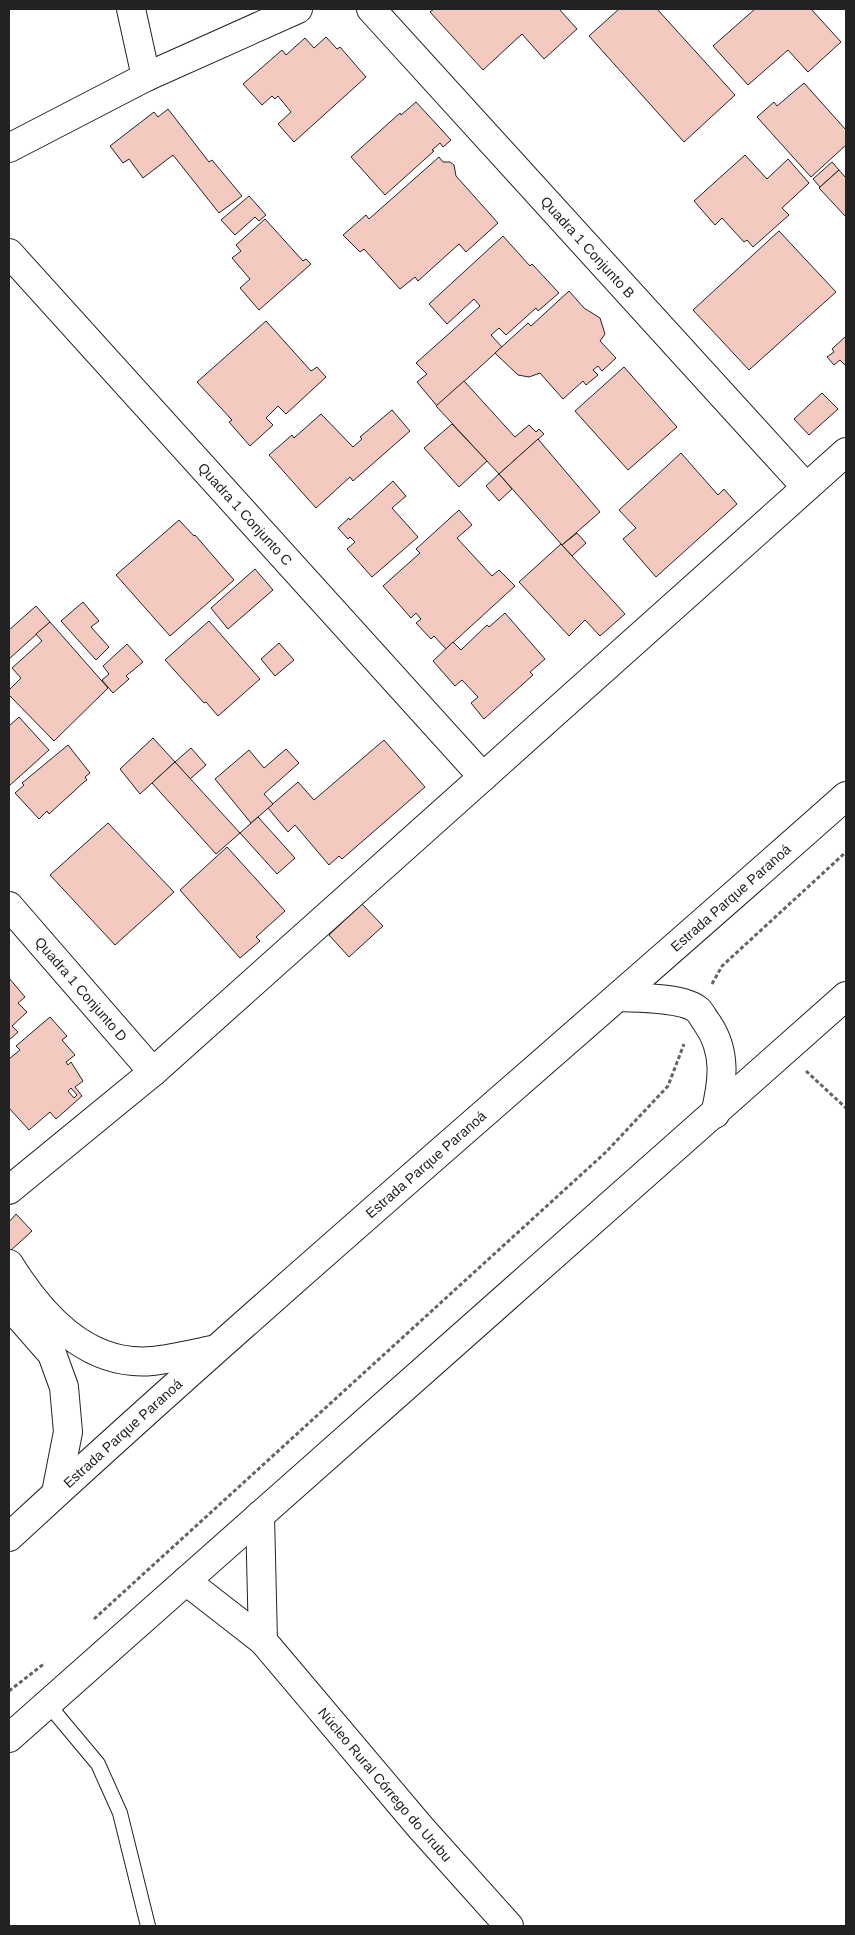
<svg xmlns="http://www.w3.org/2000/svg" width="855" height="1935" viewBox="0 0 855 1935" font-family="Arial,sans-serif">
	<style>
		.building { fill: #f3c9c0; stroke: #222; fill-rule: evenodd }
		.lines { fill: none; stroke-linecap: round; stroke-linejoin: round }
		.service-casing { stroke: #222; stroke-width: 16 }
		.minor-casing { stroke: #222; stroke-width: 30 }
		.primary-casing { stroke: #222; stroke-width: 30 }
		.path { stroke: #646464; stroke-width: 3; stroke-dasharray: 4 2.5; stroke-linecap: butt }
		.service { stroke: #fff; stroke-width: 14 }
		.minor { stroke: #fff; stroke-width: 28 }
		.primary { stroke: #fff; stroke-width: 28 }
		.labels { text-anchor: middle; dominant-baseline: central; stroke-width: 4; stroke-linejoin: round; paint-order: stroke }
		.street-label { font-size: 14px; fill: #222; stroke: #fff }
	</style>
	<rect width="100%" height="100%" fill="#fff"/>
	<g class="building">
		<polygon points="434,9 559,9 577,29 544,59 522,34 483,70 430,12"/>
		<polygon points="619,9 657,9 735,95 684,142 589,36"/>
		<polygon points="755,9 811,9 841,42 808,72 788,50 748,85 713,46"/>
		<polygon points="326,37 337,49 340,47 366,77 294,142 278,124 291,112 278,96 275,99 272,96 262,105 243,84 282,50 286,55 305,38 314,48"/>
		<polygon points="804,83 846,130 846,145 811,177 757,117 774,102 777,106"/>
		<polygon points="416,102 451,140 443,147 440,143 432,150 434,151 385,195 351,157 400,113 401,115"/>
		<polygon points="168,109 209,162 212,160 242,196 219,213 173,155 143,178 129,159 123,163 110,146 154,112 158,117"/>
		<polygon points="745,155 767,179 788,159 809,183 782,208 789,215 753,247 747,240 744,242 722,218 715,225 694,201"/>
		<polygon points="439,157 443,162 450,162 454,165 456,176 498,223 466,252 459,244 418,281 415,277 400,289 364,249 360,252 343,235 366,215 369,219"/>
		<polygon points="832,162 839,170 820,187 813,179"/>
		<polygon points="839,170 846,178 846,217 819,188"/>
		<polygon points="249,196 266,215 259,221 255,217 235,235 221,220"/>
		<polygon points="265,219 303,261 306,259 311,264 259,310 240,288 250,279 232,258 241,251 236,245"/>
		<polygon points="779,231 836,292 749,370 693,310"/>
		<polygon points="503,236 530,266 532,264 559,293 538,311 536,308 506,335 499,328 491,335 502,347 437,406 417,382 427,374 416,363 480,306 474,299 447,324 429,304"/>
		<polygon points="569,291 584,308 600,318 605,334 600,341 616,358 602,371 598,366 593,370 598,375 586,385 583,381 563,399 540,373 529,377 518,375 495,353 528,323 531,326"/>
		<polygon points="266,321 311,371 317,367 326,377 286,414 278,406 266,418 273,425 250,446 229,422 232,420 197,382"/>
		<polygon points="846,336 846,366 840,360 834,365 827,357 834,352 832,349"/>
		<polygon points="624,367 677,427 628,470 575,411"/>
		<polygon points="464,381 515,437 529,425 536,432 539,429 544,434 499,474 436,406"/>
		<polygon points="822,393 838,409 809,435 794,419"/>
		<polygon points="392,410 410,431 353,481 350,477 316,508 269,455 292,435 294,438 321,414 353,447 362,439 360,437"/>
		<polygon points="452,424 487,461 459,487 424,448"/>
		<polygon points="538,439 600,512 562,545 499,474"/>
		<polygon points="681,453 718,495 724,489 737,504 656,577 623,539 636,528 619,510"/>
		<polygon points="499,474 512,489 499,501 486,486"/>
		<polygon points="393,481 406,496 392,508 418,537 372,577 347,549 355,542 350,537 348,539 338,528 349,518 350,520"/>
		<polygon points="459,510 472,525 457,538 492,576 499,570 515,586 446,649 434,636 431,639 416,623 421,619 416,613 411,618 383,586 420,553 416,549"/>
		<polygon points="179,520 194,536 195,535 234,580 170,636 116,575"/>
		<polygon points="577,533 586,543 572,556 562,545"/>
		<polygon points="561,544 625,614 600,636 585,620 569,636 519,582"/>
		<polygon points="255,569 273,590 228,629 211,608"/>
		<polygon points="83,602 99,621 91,627 109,647 96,660 61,621"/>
		<polygon points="36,606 50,622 9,659 9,630"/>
		<polygon points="505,613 545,659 530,672 533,675 484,719 471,703 478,697 462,680 455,686 433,661 453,642 461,650 487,625 489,627"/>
		<polygon points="209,621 260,679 218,716 206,702 204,703 165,660"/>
		<polygon points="50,622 108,688 54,741 9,695 9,690 21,678 12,668 42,641 36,634"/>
		<polygon points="279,643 294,660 275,676 261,659"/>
		<polygon points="127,644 143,662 126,676 129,679 113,693 102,680 109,674 103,666"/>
		<polygon points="19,717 49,750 9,786 9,726"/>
		<polygon points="153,738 175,762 140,794 120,769"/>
		<polygon points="384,740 425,787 342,859 339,856 329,865 295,825 288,832 268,808 298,782 314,800"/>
		<polygon points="68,745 90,773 85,777 87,780 84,782 49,814 47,811 39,819 15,793 24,785 22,783"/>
		<polygon points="191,748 206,765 190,779 175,762"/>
		<polygon points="286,749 299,763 264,794 273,804 251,823 215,779 249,750 264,768"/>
		<polygon points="175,762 240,833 216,854 152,783"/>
		<polygon points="258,817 295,858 277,874 240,833"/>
		<polygon points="108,823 174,892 115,945 50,875"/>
		<polygon points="227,847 285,911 256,937 260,941 240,958 180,890"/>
		<polygon points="362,904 383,926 349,957 329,935"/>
		<polygon points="9,978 25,997 18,1003 27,1012 12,1026 18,1032 9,1040"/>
		<path d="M50 1017 67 1036 62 1040 75 1055 66 1062 68 1065 71 1062 83 1081 75 1087 82 1096 56 1119 50 1112 29 1130 9 1108V1059L20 1050 16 1046ZM71 1088 77 1095 74 1098 68 1091Z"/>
		<polygon points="16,1214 32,1231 9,1252 9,1222"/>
	</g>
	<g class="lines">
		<g class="service-casing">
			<polyline id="service" points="47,1703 98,1764 120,1813 148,1926"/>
		</g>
		<g class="minor-casing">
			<g id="minor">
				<polyline points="131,9 146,77"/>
				<path id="s1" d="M371 9 806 487"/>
				<polyline points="9,148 146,77 298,9"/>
				<path id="s2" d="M9 253 483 777"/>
				<path id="s3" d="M9 906 153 1072"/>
				<polyline points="9,1190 153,1072 846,452"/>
				<path d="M9 1264C40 1314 86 1367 152 1361 172 1359 192 1354 212 1350"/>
				<polyline points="9,1305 52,1354 64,1387 68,1432 56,1493"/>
				<polyline points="260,1515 263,1641"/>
				<path id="s4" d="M186 1581 263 1641 421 1828 509 1926"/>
			</g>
		</g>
		<g class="primary-casing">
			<g id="primary">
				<path d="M620 997C639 998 683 997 698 1010 701 1013 704 1019 707 1023 727 1051 723 1082 715 1114"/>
				<path id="s5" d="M9 1537C283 1284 568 1043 846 796"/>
				<polyline points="9,1738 846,996"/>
			</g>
		</g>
		<g class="path">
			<polyline points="712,984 722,966 846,852"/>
			<polyline points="806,1071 846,1108"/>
			<polyline points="94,1619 606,1152 668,1086 684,1044"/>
			<polyline points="9,1691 45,1663"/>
		</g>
		<use href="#service" class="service"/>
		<use href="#minor" class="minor"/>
		<use href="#primary" class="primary"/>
	</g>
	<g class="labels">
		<g class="street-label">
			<text stroke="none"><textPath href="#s1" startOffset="322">Quadra 1 Conjunto B</textPath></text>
			<text stroke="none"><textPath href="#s2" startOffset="352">Quadra 1 Conjunto C</textPath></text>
			<text stroke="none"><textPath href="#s5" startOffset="964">Estrada Parque Paranoá</textPath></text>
			<text stroke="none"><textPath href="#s3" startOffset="110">Quadra 1 Conjunto D</textPath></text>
			<text stroke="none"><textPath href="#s5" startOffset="559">Estrada Parque Paranoá</textPath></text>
			<text stroke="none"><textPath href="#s5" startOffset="154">Estrada Parque Paranoá</textPath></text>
			<text stroke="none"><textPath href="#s4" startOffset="286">Núcleo Rural Córrego do Urubu</textPath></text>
		</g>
	</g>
	<rect width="855" height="1935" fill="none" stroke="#222222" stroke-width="20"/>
</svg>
